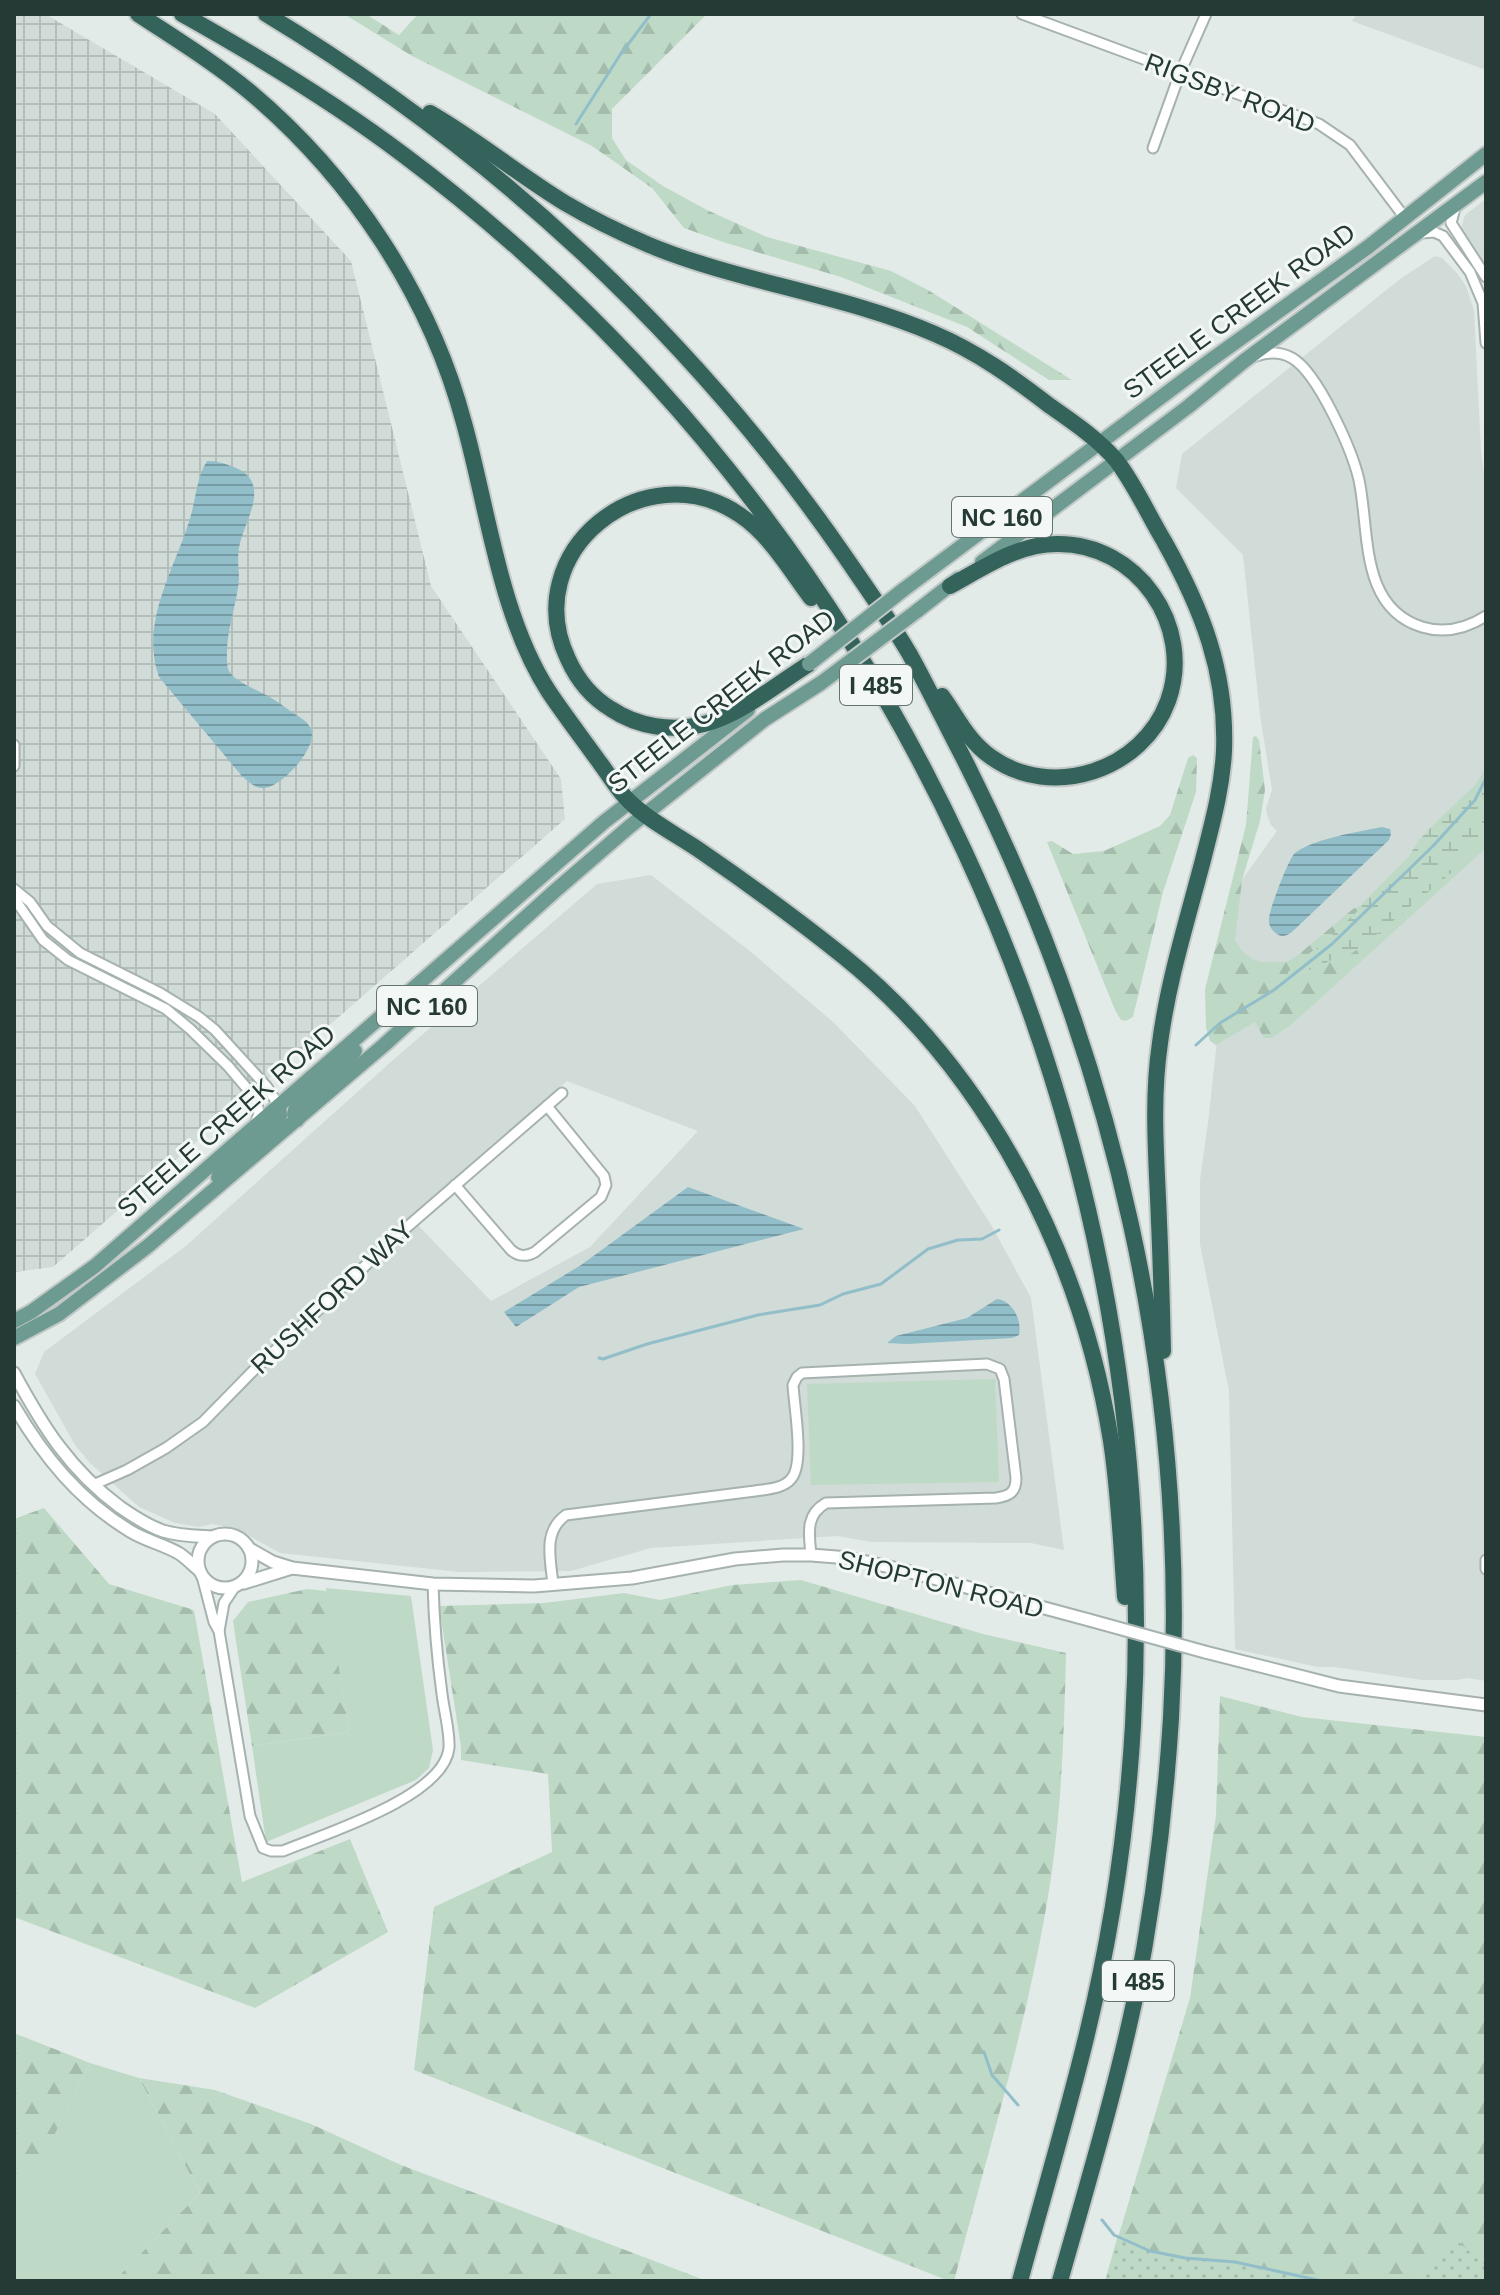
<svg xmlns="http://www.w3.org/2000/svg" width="1500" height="2295" viewBox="0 0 1500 2295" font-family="Arial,sans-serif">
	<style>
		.built { fill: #d1dbd7; fill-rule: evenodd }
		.industrial { fill: url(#industrial-grid) }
		.green { fill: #bedac7 }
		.forest { fill: url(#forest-firs) }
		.wetland { fill: url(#wetland-marsh) }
		.park { fill: url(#park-dots) }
		.water { fill: url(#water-rules) }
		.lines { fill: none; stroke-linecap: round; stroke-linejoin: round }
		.stream { stroke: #92bec9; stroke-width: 3 }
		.minor-casing { stroke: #a6b2af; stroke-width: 13 }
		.tertiary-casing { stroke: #a6b2af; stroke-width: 15 }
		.primary-casing { stroke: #c2c8c6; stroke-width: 18 }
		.motorway-casing { stroke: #c2c8c6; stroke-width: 20 }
		.minor { stroke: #fff; stroke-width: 9 }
		.tertiary { stroke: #fff; stroke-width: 11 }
		.primary { stroke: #6d9b92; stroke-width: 14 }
		.motorway { stroke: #34635c; stroke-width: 16 }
		.tertiary-bridge-casing { stroke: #a6b2af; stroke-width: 15; stroke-linecap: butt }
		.primary-bridge-casing { stroke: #c2c8c6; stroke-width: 18; stroke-linecap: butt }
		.tertiary-bridge { stroke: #fff; stroke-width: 11 }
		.primary-bridge { stroke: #6d9b92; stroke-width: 14 }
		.labels { text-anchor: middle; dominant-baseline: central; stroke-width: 6; stroke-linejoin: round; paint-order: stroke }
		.shield { fill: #f3f8f6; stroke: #63736f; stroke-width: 2 }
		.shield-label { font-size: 24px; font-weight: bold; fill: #253a35 }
		.street-label { font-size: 26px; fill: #253a35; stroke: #f3f8f6 }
	</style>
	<defs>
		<pattern id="industrial-grid" width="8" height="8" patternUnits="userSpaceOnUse" patternTransform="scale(2)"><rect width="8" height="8" fill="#d1dbd7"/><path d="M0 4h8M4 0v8" fill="none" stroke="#b3bdb9"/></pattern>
		<pattern id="forest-firs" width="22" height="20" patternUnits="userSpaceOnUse" patternTransform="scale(2)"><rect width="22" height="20" fill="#bedac7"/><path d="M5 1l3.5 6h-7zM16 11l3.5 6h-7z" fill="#a3bcac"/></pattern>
		<pattern id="wetland-marsh" width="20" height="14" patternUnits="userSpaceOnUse" patternTransform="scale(2)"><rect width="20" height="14" fill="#bedac7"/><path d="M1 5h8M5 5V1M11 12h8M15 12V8" fill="none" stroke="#a3bcac"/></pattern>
		<pattern id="park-dots" width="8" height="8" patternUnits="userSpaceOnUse" patternTransform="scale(2)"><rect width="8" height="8" fill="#bedac7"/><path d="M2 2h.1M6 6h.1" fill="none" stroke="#a3bcac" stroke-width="1.8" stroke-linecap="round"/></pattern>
		<pattern id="water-rules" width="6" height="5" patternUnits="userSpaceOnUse" patternTransform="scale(2)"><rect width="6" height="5" fill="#92bec9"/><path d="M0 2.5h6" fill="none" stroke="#779ba4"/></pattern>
	</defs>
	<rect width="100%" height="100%" fill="#e3ebe8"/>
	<g class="built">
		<polygon points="1357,14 1486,14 1486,70 1352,21"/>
		<polygon points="1486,199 1486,270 1461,229 1465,215"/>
		<polygon points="1435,256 1442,258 1457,273 1466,286 1474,310 1481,451 1486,488 1486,1681 1467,1678 1457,1680 1422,1680 1334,1667 1318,1667 1235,1649 1229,1391 1200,1244 1200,1180 1208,1123 1233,892 1277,831 1271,825 1267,815 1266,808 1272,790 1260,715 1243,555 1176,488 1182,454 1400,279"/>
		<path d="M651 875 751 952 833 1022 915 1106 993 1228 1031 1298 1064 1550 1031 1543 872 1542 837 1536 651 1548 571 1571 460 1572 280 1553 237 1529 212 1524 199 1527 175 1523 139 1507 90 1463 75 1445 35 1374 44 1352 187 1245 393 1060 597 884ZM567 1081 698 1131 590 1247 491 1301 412 1219Z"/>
	</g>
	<polygon class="industrial" points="14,14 45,14 215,114 351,261 431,586 561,779 565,819 53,1267 14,1272"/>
	<g class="green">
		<polygon points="995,1379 999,1482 811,1485 807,1384"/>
		<polygon points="326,1588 411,1596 433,1750 429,1768 416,1780 266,1842 252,1746 349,1732"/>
		<polygon points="90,2063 139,2078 200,2193 114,2281 14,2281 14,2189 24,2195"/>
	</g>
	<g class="forest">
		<polygon points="344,14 366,14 399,35 418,14 707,14 612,109 612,138 626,160 663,186 707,210 767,237 891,271 928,290 1072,380 1049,380 967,327 841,277 723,242 684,228 652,188 592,146 412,56"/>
		<polygon points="1256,736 1259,740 1265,790 1260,821 1242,880 1235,940 1242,951 1252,959 1262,962 1287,962 1298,955 1353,909 1361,905 1363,907 1320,946 1300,960 1289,979 1332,960 1343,958 1360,948 1450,873 1486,840 1486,848 1292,1024 1272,1038 1264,1038 1255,1022 1216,1045 1210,1041 1206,1028 1205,989 1246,825 1253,737"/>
		<polygon points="1193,755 1197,758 1196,792 1163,892 1133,1017 1126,1021 1121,1020 1115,1010 1047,842 1052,841 1073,854 1104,851 1160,826 1170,815 1188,758"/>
		<polygon points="44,1508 109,1584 194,1610 242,1882 350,1839 388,1932 255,2008 14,1917 14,1519"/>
		<path d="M801 1580 983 1634 1066 1653C1064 1740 1061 1828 1045 1914 1023 2038 986 2159 954 2281H949L414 2070 434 1907 552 1852 548 1774 461 1760V1747L439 1606 544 1603 624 1593 660 1600 732 1585Z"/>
		<polygon points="307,1589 327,1591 349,1732 252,1746 233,1621 248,1602"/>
		<polygon points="1220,1696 1302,1717 1486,1737 1486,2281 1105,2281 1190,1998 1216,1815"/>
		<polygon points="14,2033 90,2063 24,2196 14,2189"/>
		<polygon points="139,2078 215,2090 311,2124 401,2165 707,2281 114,2281 200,2193"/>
	</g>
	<polygon class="wetland" points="1486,768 1486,840 1451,873 1360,948 1343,958 1332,960 1289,979 1288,972 1300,960 1320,946 1362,907 1361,905 1409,856 1419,840 1435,823 1475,785"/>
	<g class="park">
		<polygon points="1118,2235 1150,2251 1235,2262 1322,2281 1105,2281"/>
		<polygon points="1455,2239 1486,2266 1486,2281 1410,2281"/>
	</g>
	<g class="water">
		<path d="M207 461C219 461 226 464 236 468 273 484 243 522 239 548 237 559 239 568 239 579 237 604 226 631 227 657 227 663 227 669 231 674 241 685 261 691 273 699 280 703 286 708 293 713 299 717 308 721 311 729 319 747 279 791 261 788 253 787 246 780 241 775L159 677C139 621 176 568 191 515 196 497 197 477 207 461Z"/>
		<path d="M1382 827 1390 829 1391 834 1389 840 1293 931C1288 935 1283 938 1277 934 1271 930 1268 924 1269 918 1270 908 1288 861 1294 854 1308 840 1362 831 1382 827Z"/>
		<polygon points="688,1187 804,1229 579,1287 516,1327 504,1312 581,1265"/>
		<path d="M997 1299C1013 1301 1022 1320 1019 1335L1012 1338 907 1344 887 1343 896 1336 967 1318Z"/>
	</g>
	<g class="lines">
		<g class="stream">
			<polyline points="576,124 620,55 651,14"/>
			<polyline points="1196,1045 1220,1023 1274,990 1332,944 1433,846 1475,800 1486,778"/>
			<polyline points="599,1358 603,1359 647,1344 758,1315 820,1305 843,1294 881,1284 928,1249 958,1240 982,1239 999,1230"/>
			<polyline points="984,2052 992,2075 1018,2105"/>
			<polyline points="1102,2220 1114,2235 1150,2251 1185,2258 1235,2262 1322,2281"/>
		</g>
		<g class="minor-casing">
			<g id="minor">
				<polyline points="1022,14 1319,124 1350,145 1405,218"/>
				<polyline points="1153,148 1180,73 1206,14"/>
				<polyline points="1455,208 1451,223 1486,277"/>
				<polyline points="1422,233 1434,232 1443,236 1470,272 1483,303 1486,343"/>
				<path d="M1256 356C1268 352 1281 352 1292 358 1318 373 1352 450 1359 480 1370 532 1359 607 1422 627 1445 634 1467 628 1486 616"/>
				<polyline points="14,745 14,766"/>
				<polyline points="14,889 30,902 47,926 80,953 160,993 199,1017 215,1030 267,1087 279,1106"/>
				<polyline points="14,898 43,940 68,960 166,1009 190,1029 228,1066 256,1099 259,1113 256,1122"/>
				<path d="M455 1185 511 1250C519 1257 526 1257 535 1252L601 1197 606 1185 604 1176 547 1106"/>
				<polyline points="93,1485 127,1470 166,1448 203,1422 253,1371 399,1234 562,1093"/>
				<polyline points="1486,1560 1486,1569"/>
				<path d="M202 1576 214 1622 219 1631 250 1816 263 1848 271 1851H283C324 1834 444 1797 449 1748 450 1731 444 1711 442 1694 437 1657 434 1621 433 1584"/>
				<path d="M553 1585C551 1560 542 1532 566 1515L755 1491C766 1489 783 1489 791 1479 805 1464 794 1406 793 1385L797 1377 802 1373 987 1364 1000 1369 1004 1379 1016 1478C1016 1492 1010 1496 996 1498L826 1503C805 1515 809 1534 811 1555"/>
				<polyline points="219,1631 224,1603 234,1588"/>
			</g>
		</g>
		<g class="tertiary-casing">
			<g id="tertiary">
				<path d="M14 1373C43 1427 70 1470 120 1507 133 1516 148 1526 163 1531 179 1536 195 1536 212 1537"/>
				<path d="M14 1406C44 1457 79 1500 130 1531 146 1541 166 1545 180 1554 187 1559 193 1565 199 1570"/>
				<circle cx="225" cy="1561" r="27"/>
				<polyline points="250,1549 273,1562 292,1568 433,1584 534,1586 632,1578 735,1559 783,1555 811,1555 849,1558 903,1570 1089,1620"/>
				<polyline points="244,1583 292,1568"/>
				<polyline points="1205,1652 1339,1686 1486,1705"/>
			</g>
		</g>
		<g class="primary-casing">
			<g id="primary">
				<polyline points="982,562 1189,406 1244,361 1486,182"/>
				<polyline points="903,590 1208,362 1368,247 1486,154"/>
				<polyline points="917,611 958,579"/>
				<polyline points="297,1120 294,1114 296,1107 335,1073 355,1051"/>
				<polyline points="218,1177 240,1154 274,1125 280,1116 279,1106"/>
				<polyline points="14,1321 31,1312 95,1266 604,822 748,710"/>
				<polyline points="14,1338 59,1314 148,1246 384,1045 556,890 629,827 765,719 821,683"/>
			</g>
		</g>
		<g class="motorway-casing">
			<g id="motorway">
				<path d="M138 14C176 39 215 63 250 92 351 177 430 295 464 423 488 509 500 617 549 692 565 716 583 739 600 763 610 776 618 791 630 802 649 821 679 836 702 852 750 885 798 920 843 956 989 1073 1082 1259 1111 1441 1119 1493 1121 1545 1125 1597"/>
				<path d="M182 14C259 57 335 103 405 156 890 520 1168 1120 1133 1725 1127 1829 1111 1936 1086 2038 1066 2120 1042 2200 1020 2281"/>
				<path d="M266 14C494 152 692 335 844 555 866 587 889 619 909 653 928 687 945 723 963 757 1114 1055 1190 1383 1171 1718 1165 1813 1153 1909 1134 2003 1114 2096 1086 2189 1060 2281"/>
				<path d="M430 113C477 140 519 175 565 203 592 219 621 233 649 245 741 283 843 294 935 334 977 352 1014 378 1050 406 1073 422 1098 439 1116 460 1134 483 1149 516 1164 541 1202 609 1227 672 1224 751 1222 789 1212 824 1203 860 1187 921 1168 981 1160 1043 1151 1103 1157 1163 1159 1222 1161 1265 1162 1308 1163 1351"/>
				<path d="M809 664C777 684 740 715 704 724 672 732 638 727 611 709 591 697 577 679 568 659 517 552 644 450 740 515 770 535 790 570 811 598"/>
				<path d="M942 696C958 718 968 741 991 757 1052 801 1143 770 1168 701 1195 626 1137 543 1057 544 1017 544 983 568 950 586"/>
			</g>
		</g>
		<use href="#minor" class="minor"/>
		<use href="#tertiary" class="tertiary"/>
		<use href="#primary" class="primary"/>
		<use href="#motorway" class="motorway"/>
		<g class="tertiary-bridge-casing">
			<polyline id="tertiary-bridge" points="1089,1620 1205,1652"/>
		</g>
		<g class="primary-bridge-casing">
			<g id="primary-bridge">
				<polyline points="809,664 903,590"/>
				<polyline points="821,683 917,611"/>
			</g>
		</g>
		<use href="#tertiary-bridge" class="tertiary-bridge"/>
		<use href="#primary-bridge" class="primary-bridge"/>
	</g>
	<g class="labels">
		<g class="shield">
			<rect x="952" y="497" width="100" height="40" rx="6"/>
			<rect x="840" y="665" width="72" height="40" rx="6"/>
			<rect x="377" y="986" width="100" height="40" rx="6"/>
			<rect x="1102" y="1961" width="72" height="40" rx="6"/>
		</g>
		<g class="shield-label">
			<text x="1002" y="517">NC 160</text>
			<text x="876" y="685">I 485</text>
			<text x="427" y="1006">NC 160</text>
			<text x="1138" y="1981">I 485</text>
		</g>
		<g class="street-label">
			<text transform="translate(1230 93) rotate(21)">RIGSBY ROAD</text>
			<text transform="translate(1239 311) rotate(-36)">STEELE CREEK ROAD</text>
			<text transform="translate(721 701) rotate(-38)">STEELE CREEK ROAD</text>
			<text transform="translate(226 1121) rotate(-41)">STEELE CREEK ROAD</text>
			<text transform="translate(332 1297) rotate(-43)">RUSHFORD WAY</text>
			<text transform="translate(941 1584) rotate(14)">SHOPTON ROAD</text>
		</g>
	</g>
	<rect width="1500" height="2295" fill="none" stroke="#253a35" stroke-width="32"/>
</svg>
